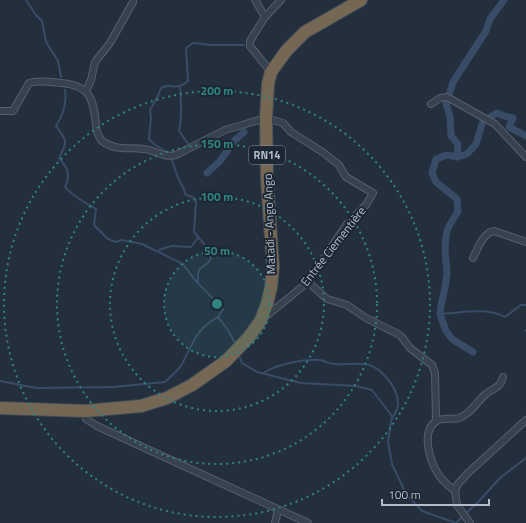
<svg xmlns="http://www.w3.org/2000/svg" width="526" height="523" viewBox="0 0 526 523" font-family="'Titillium Web',sans-serif">
	<style>
		.lines { fill: none; stroke-linecap: round; stroke-linejoin: round }
		.stream { stroke: #394c67; stroke-width: 2 }
		.canal { stroke: #394c67; stroke-width: 7 }
		.street-casing { stroke: #565f6c; stroke-width: 8 }
		.highway-casing { stroke: #434c59; stroke-width: 14 }
		.street { stroke: #38414e; stroke-width: 6 }
		.highway { stroke: #746855; stroke-width: 12 }
		.ring { fill: none; stroke: #308480; stroke-width: 2; stroke-dasharray: 2 4 }
		.labels { text-anchor: middle; dominant-baseline: central; stroke-width: 4; stroke-linejoin: round; paint-order: stroke }
		.shield { fill: #1d2633; stroke: #878f9c; stroke-width: 1 }
		.shield-label { font-size: 11px; font-weight: bold; fill: #b4bcc9 }
		.street-label { font-size: 12px; fill: #b4bcc9; stroke: #1d2633 }
		.centre { fill: #308480; stroke: #1d2633; stroke-width: 2 }
		.ring-label { font-size: 12px; text-anchor: middle; font-weight: bold; fill: #308480; stroke: #1d2633; stroke-width: 4; stroke-linejoin: round; paint-order: stroke }
	</style>
	<rect width="100%" height="100%" fill="#242f3e"/>
	<g class="lines">
		<g class="stream">
			<polyline points="26,0 36,15 42,21 46,42 58,61 61,77"/>
			<path d="M180 87C181 99 182 118 179 131L189 145"/>
			<path d="M65 90C67 103 63 115 56 126 67 141 68 141 59 158 68 168 71 175 65 187 73 197 85 202 96 209L94 225 108 239 116 242 122 240 142 244 183 264 195 280 223 309 218 317"/>
			<path d="M168 153 154 144 149 139 151 117 150 110 158 96 161 88C172 82 175 92 188 81L186 48 193 43 212 45H244"/>
			<path d="M172 160 178 178 184 189 185 194 194 198 196 202 194 232 204 244 211 259C203 271 197 262 198 282"/>
			<polyline points="159,250 171,246 191,247 198,238"/>
			<path d="M440 314C461 313 487 307 505 317L521 305H526"/>
			<polyline points="526,330 526,331"/>
			<polyline points="239,355 242,363 257,372 301,383 356,386 372,390 392,416 388,442 392,464 406,494 422,511 456,523 480,500 500,478 526,458"/>
			<path d="M263 373C278 364 302 359 320 360 325 361 330 364 335 364 346 365 358 362 369 365 383 369 399 390 398 405 397 411 394 414 392 419"/>
			<path d="M0 381 36 388 113 387 165 382C170 377 178 371 182 364 193 343 196 329 218 317L228 330 236 345"/>
		</g>
		<g class="canal">
			<polyline points="457,157 458,144 451,136 450,116 446,104 453,82 486,31 490,19 504,0"/>
			<polyline points="207,173 220,161 234,141 244,132"/>
			<polyline points="473,352 452,339 446,331 440,314 441,305 445,288 447,273 445,250 446,236 448,228 458,211 457,199 436,182 432,173 436,159 447,155 457,157 467,154 476,144 483,121 497,113 504,116 513,118 509,127 526,136"/>
		</g>
		<g class="street-casing">
			<g id="street">
				<polyline points="255,0 265,17"/>
				<polyline points="271,72 250,46 250,41 265,17 281,0"/>
				<polyline points="86,91 91,80 95,62 110,43 133,2"/>
				<polyline points="431,104 440,98 447,97 495,124 526,157"/>
				<path d="M0 111H13L29 83C39 80 51 82 62 83 91 86 93 99 96 124 96 130 98 136 102 141 115 151 129 147 144 149 156 150 162 158 176 155L225 130 266 118 283 123 291 132 324 153 339 165 346 177 373 193 366 205 347 224 336 240 308 282 264 318"/>
				<path d="M473 258C478 248 483 233 494 231L526 242"/>
				<polyline points="308,282 327,299 347,305 366,318 400,335 410,348 432,365 435,373 436,421"/>
				<polyline points="85,411 86,419 97,426 308,523"/>
				<path d="M455 491C449 486 442 481 438 474 430 461 421 433 435 422 441 417 452 420 459 418 471 414 477 401 486 394 490 390 496 389 499 385 501 383 502 380 503 377"/>
				<polyline points="275,523 278,510"/>
				<polyline points="470,523 457,505 455,491 458,484 468,473 526,420"/>
			</g>
		</g>
		<g class="highway-casing">
			<polyline id="highway" points="0,408 85,411 141,406 167,398 192,385 226,361 249,337 261,320 267,304 271,287 273,267 267,179 266,118 268,84 271,72 287,50 305,32 361,0"/>
		</g>
		<use href="#street" class="street"/>
		<use href="#highway" class="highway"/>
	</g>
	<circle cx="217" cy="304" r="53" fill="#308480" fill-opacity=".12"/>
	<g class="ring">
		<circle cx="217" cy="304" r="53"/>
		<circle cx="217" cy="304" r="107"/>
		<circle cx="217" cy="304" r="160"/>
		<circle cx="217" cy="304" r="213"/>
	</g>
	<g class="labels">
		<rect class="shield" x="249" y="146" width="36" height="18" rx="3"/>
		<g class="shield-label">
			<text x="267" y="155">RN14</text>
		</g>
		<g class="street-label">
			<text transform="translate(269 224) rotate(-92)">Matadi - Ango Ango</text>
			<text transform="translate(333 246) rotate(-52)">Entrée Ciementière</text>
		</g>
	</g>
	<circle cx="217" cy="304" r="6" class="centre"/>
	<g class="ring-label">
		<text x="217" y="95">200 m</text>
		<text x="217" y="148">150 m</text>
		<text x="217" y="201">100 m</text>
		<text x="217" y="255">50 m</text>
	</g>
	<path d="M382 499v6h107v-6" fill="none" stroke="#b4bcc9" stroke-width="2"/>
	<text x="388" y="499" font-size="12" fill="#b4bcc9" stroke="#1d2633" stroke-width="3" paint-order="stroke">100 m</text>
</svg>
